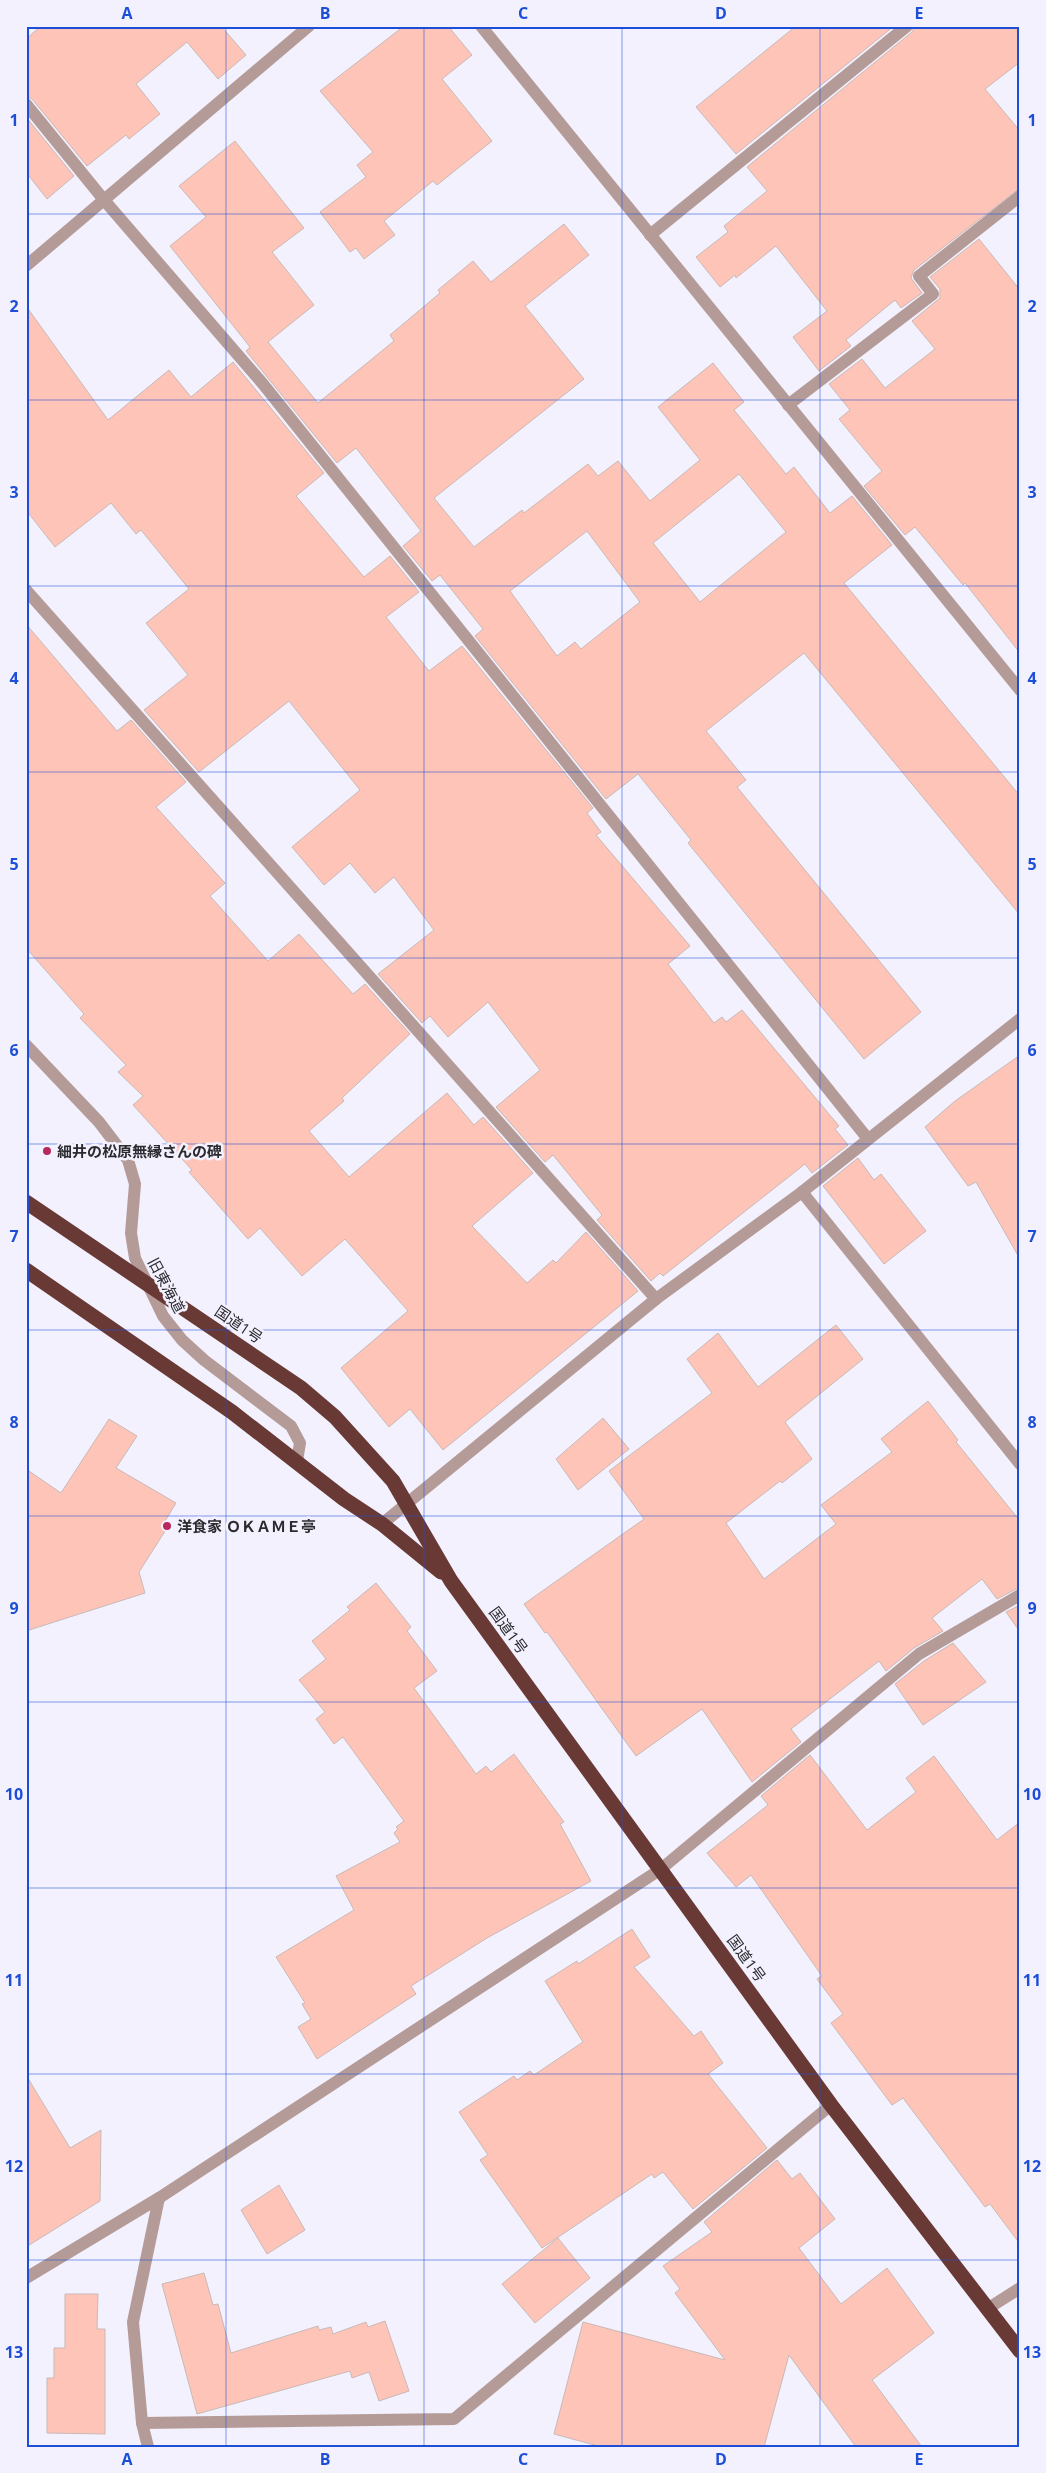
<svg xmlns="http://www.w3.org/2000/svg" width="1046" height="2473" viewBox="0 0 1046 2473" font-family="'Open Sans','Noto Sans JP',sans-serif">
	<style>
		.building { fill: #fec4b8; stroke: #c9b9b6; fill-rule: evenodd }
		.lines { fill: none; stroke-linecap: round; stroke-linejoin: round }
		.minor { stroke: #b59b98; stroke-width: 12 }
		.highway { stroke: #693935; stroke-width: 15 }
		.grid { fill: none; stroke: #1d4ed8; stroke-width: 1; stroke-opacity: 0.55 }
		.poi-dot { fill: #b7285b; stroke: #f3f1fe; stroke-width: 2 }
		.labels { text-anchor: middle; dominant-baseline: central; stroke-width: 5; stroke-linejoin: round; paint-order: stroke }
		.poi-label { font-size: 15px; font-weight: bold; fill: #2b2a2f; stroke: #f3f1fe; text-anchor: start }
		.street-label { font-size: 15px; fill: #2b2a2f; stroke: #f3f1fe }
		.neatline { fill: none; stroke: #1d4ed8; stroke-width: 2 }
		.grid-label { font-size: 16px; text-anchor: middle; font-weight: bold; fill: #1d4ed8 }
	</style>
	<rect width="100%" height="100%" fill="#f3f1fe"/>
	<g class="building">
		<polygon points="41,26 221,26 246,55 218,79 187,42 136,84 160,114 129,139 126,135 87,166 32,99 26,96 26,39"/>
		<polygon points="404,26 448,26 472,55 442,79 492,141 437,185 433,181 384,221 395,235 364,259 356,248 350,252 320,212 366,177 357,165 373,152 320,91"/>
		<polygon points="796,26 894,26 736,154 696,107"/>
		<polygon points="915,26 1020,26 1020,62 985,89 1020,131 1020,188 914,270 911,278 922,293 901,308 895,300 846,340 851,346 819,371 793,337 827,311 776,246 736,278 735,275 720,287 696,257 728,232 724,226 767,191 747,167 912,32"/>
		<polygon points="26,117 74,176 47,199 26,172"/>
		<path d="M235 141 304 228 272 252 314 305 268 342 318 403 394 341 390 335 440 293 438 290 473 261 491 282 564 224 589 255 525 306 584 379 434 498 474 547 522 510 524 513 588 464 598 476 618 461 650 501 700 460 658 407 713 363 744 402 734 410 786 474 794 467 830 513 852 496 892 545 844 583 1020 796V915L804 653 706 731 746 780 737 787 921 1012 864 1059 688 843 691 840 638 774 606 799 475 636 483 629 440 575 432 581 403 546 421 531 356 448 337 463 246 351 250 347 170 246 206 217 179 186ZM739 474 786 532 700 602 653 543ZM587 531 640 602 581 649 575 642 557 656 510 591Z"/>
		<polygon points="979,239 1020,290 1020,653 965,583 963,585 915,527 905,535 864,486 882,471 839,419 850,410 829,384 862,359 885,388 935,349 912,321 940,298 940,289 930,277"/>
		<polygon points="26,306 108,420 169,370 191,397 233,362 324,473 296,496 364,577 390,556 419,592 386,617 429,671 462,646 593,808 587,813 601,832 596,835 690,946 668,964 714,1023 722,1017 726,1022 742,1010 839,1126 835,1129 848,1145 812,1173 805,1164 663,1276 660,1273 651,1281 597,1220 602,1215 553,1155 545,1162 496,1107 540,1070 488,1002 448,1037 430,1016 422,1023 378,974 434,930 394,877 375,893 350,863 324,885 292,847 360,790 289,701 199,772 144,710 188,675 146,623 189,589 141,530 136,534 111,503 55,547 26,510"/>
		<polygon points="26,624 117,731 131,720 186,782 156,807 225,883 210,896 268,961 299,934 353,994 365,984 410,1034 342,1098 344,1101 309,1131 349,1177 447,1093 474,1125 483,1117 533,1173 472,1226 527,1283 553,1260 556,1263 586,1232 638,1291 443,1450 410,1409 389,1427 341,1368 408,1311 345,1239 302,1276 260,1228 248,1239 189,1172 192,1170 133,1105 143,1096 118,1072 126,1065 80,1018 84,1014 26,948"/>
		<polygon points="1020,1055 1020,1259 976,1182 968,1186 925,1127 955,1101"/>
		<polygon points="858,1158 874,1180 881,1174 926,1231 884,1264 823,1186"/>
		<polygon points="836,1325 863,1359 785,1422 812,1459 782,1483 780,1481 726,1523 764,1579 836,1524 821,1505 892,1452 881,1439 928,1401 958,1440 956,1442 1020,1521 1020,1587 997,1599 982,1579 932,1618 943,1631 914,1648 886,1671 879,1661 791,1729 801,1742 752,1782 702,1709 636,1756 547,1632 545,1633 524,1604 644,1519 609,1471 712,1393 687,1359 718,1333 758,1387"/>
		<polygon points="603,1418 629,1449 578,1490 556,1459"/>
		<polygon points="109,1419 137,1436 116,1468 176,1503 162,1526 167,1528 139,1572 145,1593 26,1631 26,1469 61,1493"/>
		<polygon points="376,1583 411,1627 407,1631 437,1671 414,1688 476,1774 486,1766 491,1772 514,1754 564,1822 560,1824 591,1881 487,1938 411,1986 416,1994 317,2059 298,2027 311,2019 302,2004 305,2003 276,1957 354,1910 336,1876 400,1842 394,1833 398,1829 396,1827 404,1821 343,1737 334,1744 316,1719 325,1712 299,1680 326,1659 312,1641 350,1610 347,1607"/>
		<polygon points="1020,1605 1020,1632 1006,1612"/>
		<polygon points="953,1643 986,1682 923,1725 895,1684 924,1661"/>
		<polygon points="810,1755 867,1830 916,1792 906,1778 934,1756 997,1840 1020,1822 1020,2244 990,2204 985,2207 903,2098 892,2105 831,2023 843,2014 817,1979 822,1976 751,1875 736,1887 707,1853 768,1805 761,1796"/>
		<polygon points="632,1929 650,1957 634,1967 694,2036 701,2031 723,2063 708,2074 767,2148 693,2209 663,2172 654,2178 652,2174 542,2248 480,2160 488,2155 459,2112 514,2076 517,2080 530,2071 534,2075 583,2042 545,1981 577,1961 578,1964"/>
		<polygon points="26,2075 70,2148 101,2130 100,2201 26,2247"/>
		<polygon points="777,2160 792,2179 800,2173 835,2219 799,2248 841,2304 887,2268 934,2333 872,2380 922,2447 856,2447 789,2355 764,2447 602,2447 554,2434 583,2322 725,2360 675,2293 680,2289 663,2266 712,2232 704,2222"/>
		<polygon points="279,2185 305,2230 267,2254 241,2210"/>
		<polygon points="558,2238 590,2278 535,2323 502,2284"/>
		<polygon points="204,2273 213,2305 218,2304 231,2353 318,2326 319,2330 331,2327 333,2334 366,2322 368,2327 385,2321 409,2391 379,2401 369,2372 352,2378 350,2371 197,2414 162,2284"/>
		<polygon points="65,2294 98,2294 97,2329 105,2329 105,2434 47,2433 47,2378 54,2378 54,2348 65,2348"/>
	</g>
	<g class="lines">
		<g class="minor">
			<polyline points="481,26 1020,690"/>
			<polyline points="26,104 104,200 263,384 868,1139"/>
			<polyline points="650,235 907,26"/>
			<polyline points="26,266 309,26"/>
			<polyline points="788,405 933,294 919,276 1020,196"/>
			<polyline points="26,590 656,1299"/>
			<polyline points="26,1045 99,1122 128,1160 135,1184 131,1233 135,1258 163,1316 182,1340 204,1360 291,1426 300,1443 297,1461"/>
			<polyline points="802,1192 1020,1464"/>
			<polyline points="382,1524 656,1299 802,1192 1020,1019"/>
			<polyline points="26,2278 159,2198 661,1869 919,1654 1020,1595"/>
			<polyline points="987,2309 1020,2288"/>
			<polyline points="142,2423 454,2419 831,2105"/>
			<polyline points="148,2447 142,2423 133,2322 159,2198"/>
		</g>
		<g class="highway">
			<polyline points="26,1202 301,1388 335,1417 393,1481 451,1581 831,2105 1020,2351"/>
			<polyline points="26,1270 232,1412 344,1499 382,1524 441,1572"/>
		</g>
	</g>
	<path class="grid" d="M226 26V2447M424 26V2447M622 26V2447M820 26V2447M26 214H1020M26 400H1020M26 586H1020M26 772H1020M26 958H1020M26 1144H1020M26 1330H1020M26 1516H1020M26 1702H1020M26 1888H1020M26 2074H1020M26 2260H1020"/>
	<g class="poi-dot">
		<circle cx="47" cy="1151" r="5"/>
		<circle cx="167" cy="1526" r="5"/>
	</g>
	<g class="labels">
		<g class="poi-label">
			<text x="57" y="1151">細井の松原無縁さんの碑</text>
			<text x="177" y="1526">洋食家 ＯＫＡＭＥ亭</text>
		</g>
		<g class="street-label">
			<text transform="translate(167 1285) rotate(62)">旧東海道</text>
			<text transform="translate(239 1324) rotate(34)">国道1号</text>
			<text transform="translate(509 1630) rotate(54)">国道1号</text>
			<text transform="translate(747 1958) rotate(54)">国道1号</text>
		</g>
	</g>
	<rect width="1046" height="2473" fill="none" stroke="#f3f1fe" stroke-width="55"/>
	<rect x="28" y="28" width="990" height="2418" class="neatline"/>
	<g class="grid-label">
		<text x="127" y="19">A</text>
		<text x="325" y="19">B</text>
		<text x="523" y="19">C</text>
		<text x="721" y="19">D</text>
		<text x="919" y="19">E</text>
		<text x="14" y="126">1</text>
		<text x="1032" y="126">1</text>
		<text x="14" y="312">2</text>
		<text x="1032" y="312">2</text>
		<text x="14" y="498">3</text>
		<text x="1032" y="498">3</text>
		<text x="14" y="684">4</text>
		<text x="1032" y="684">4</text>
		<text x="14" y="870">5</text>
		<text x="1032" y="870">5</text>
		<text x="14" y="1056">6</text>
		<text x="1032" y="1056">6</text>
		<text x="14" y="1242">7</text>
		<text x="1032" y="1242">7</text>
		<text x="14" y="1428">8</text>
		<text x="1032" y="1428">8</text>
		<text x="14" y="1614">9</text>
		<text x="1032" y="1614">9</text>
		<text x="14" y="1800">10</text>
		<text x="1032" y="1800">10</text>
		<text x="14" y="1986">11</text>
		<text x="1032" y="1986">11</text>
		<text x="14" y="2172">12</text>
		<text x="1032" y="2172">12</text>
		<text x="14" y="2358">13</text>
		<text x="1032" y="2358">13</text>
		<text x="127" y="2465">A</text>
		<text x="325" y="2465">B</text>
		<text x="523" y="2465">C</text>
		<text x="721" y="2465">D</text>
		<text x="919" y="2465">E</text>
	</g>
</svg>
